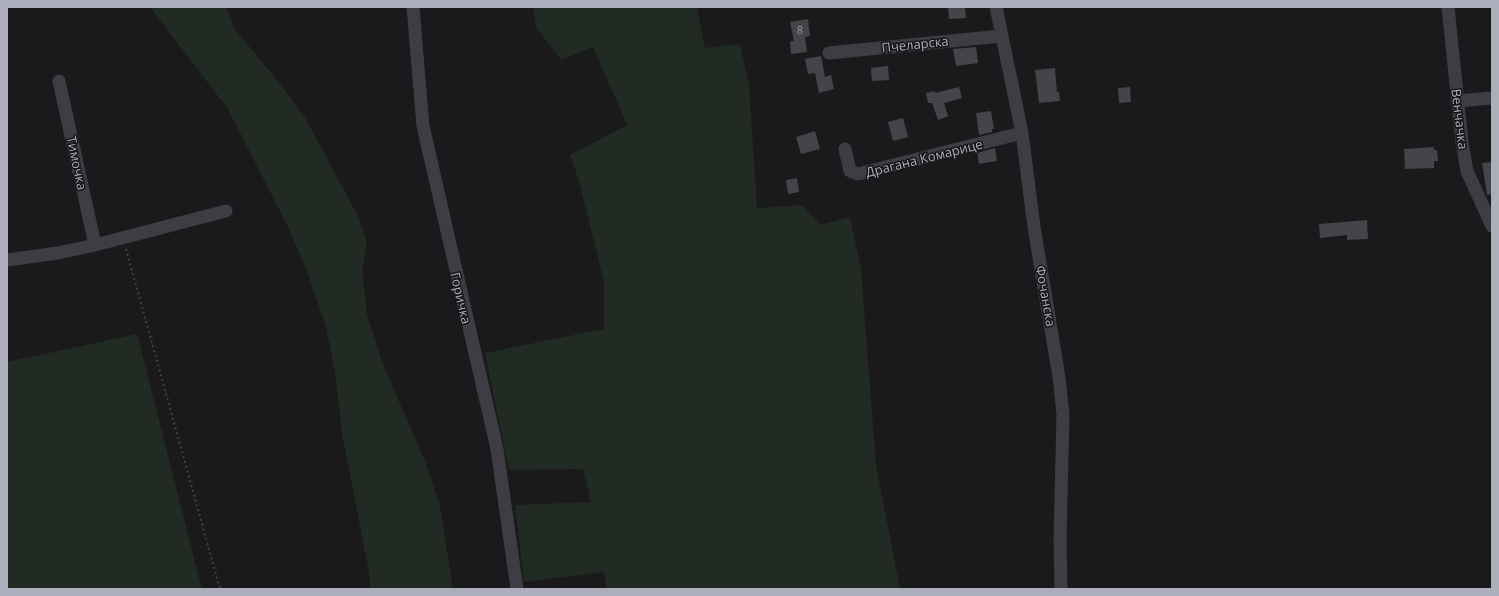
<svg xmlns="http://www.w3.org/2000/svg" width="1499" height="596" viewBox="0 0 1499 596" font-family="'Open Sans',sans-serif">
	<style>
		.green { fill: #212a23 }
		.building { fill: #444449 }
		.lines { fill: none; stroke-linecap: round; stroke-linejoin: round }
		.path { stroke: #414248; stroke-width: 2; stroke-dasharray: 2 3; stroke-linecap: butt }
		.minor { stroke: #3d3d43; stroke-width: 13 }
		.labels { text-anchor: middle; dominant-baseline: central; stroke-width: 3; stroke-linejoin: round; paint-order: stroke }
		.number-label { font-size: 11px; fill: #92949e }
		.street-label { font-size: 13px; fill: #acafbb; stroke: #151517 }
	</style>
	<rect width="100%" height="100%" fill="#1a1a1c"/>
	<g class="green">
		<polygon points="150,7 226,7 234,28 280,84 306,119 359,218 367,243 362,269 367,314 382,362 427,466 440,506 453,589 370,589 369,572 342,434 336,378 326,327 308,274 290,231 228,109"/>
		<polygon points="533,7 697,7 705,48 740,44 749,85 757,208 802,205 820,225 850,217 861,269 876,465 900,589 607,589 604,572 524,582 515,505 591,502 583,469 509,470 485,353 604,329 604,281 578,178 570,155 627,125 593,47 561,60 536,27"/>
		<polygon points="137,334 202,589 7,589 7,362"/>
	</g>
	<g class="building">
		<polygon points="948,7 965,7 966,18 949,19"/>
		<polygon points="808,19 810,36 805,37 807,52 791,54 790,41 794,41 790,22"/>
		<polygon points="976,47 978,63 956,66 953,49"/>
		<polygon points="821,56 825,77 831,75 834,89 819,93 815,73 808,74 805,59"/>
		<polygon points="888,66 889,80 872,81 871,68"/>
		<polygon points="1055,68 1057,92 1059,92 1060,101 1039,103 1035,70"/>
		<polygon points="959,87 962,98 944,103 948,116 938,120 932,103 928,103 926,93 935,91 935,93"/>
		<polygon points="1130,87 1131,102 1119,103 1118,88"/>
		<polygon points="991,111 994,129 992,129 992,132 979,135 976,113"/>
		<polygon points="903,118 908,137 893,141 888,122"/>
		<polygon points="815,131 820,149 801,154 796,137"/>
		<polygon points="1434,147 1434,150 1437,150 1438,161 1434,161 1434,168 1405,169 1404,149"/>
		<polygon points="995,148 997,161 979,164 977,153"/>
		<polygon points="1492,162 1492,194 1487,195 1482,163"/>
		<polygon points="797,178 799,192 788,194 786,180"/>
		<polygon points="1367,220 1368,239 1347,240 1347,235 1320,238 1319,224"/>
	</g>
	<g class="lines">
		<polyline class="path" points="126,249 220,589"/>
		<g class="minor">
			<polyline points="413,7 423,126 497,449 517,589"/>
			<polyline points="996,7 1022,133 1034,227 1059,377 1063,415 1060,540 1061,589"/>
			<polyline points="1448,7 1462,142 1467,171 1492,226"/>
			<polyline points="829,53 1001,36"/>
			<polyline points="1457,101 1492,98"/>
			<polyline points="845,149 850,171 858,174 1022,133"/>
			<polyline points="95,245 226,211"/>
			<polyline points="7,260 58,253 95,245 59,81"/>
		</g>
	</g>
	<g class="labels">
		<g class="number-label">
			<text x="800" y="29">8</text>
		</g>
		<g class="street-label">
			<text transform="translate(915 44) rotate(-6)">Пчеларска</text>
			<text transform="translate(1460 119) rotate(83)">Венчачка</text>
			<text transform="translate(924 158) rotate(-14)">Драгана Комарице</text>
			<text transform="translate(77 163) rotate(78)">Тимочка</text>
			<text transform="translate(1046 296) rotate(80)">Фочанска</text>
			<text transform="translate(461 298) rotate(77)">Горичка</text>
		</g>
	</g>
	<rect width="1499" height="596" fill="none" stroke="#acafbb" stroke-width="16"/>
</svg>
